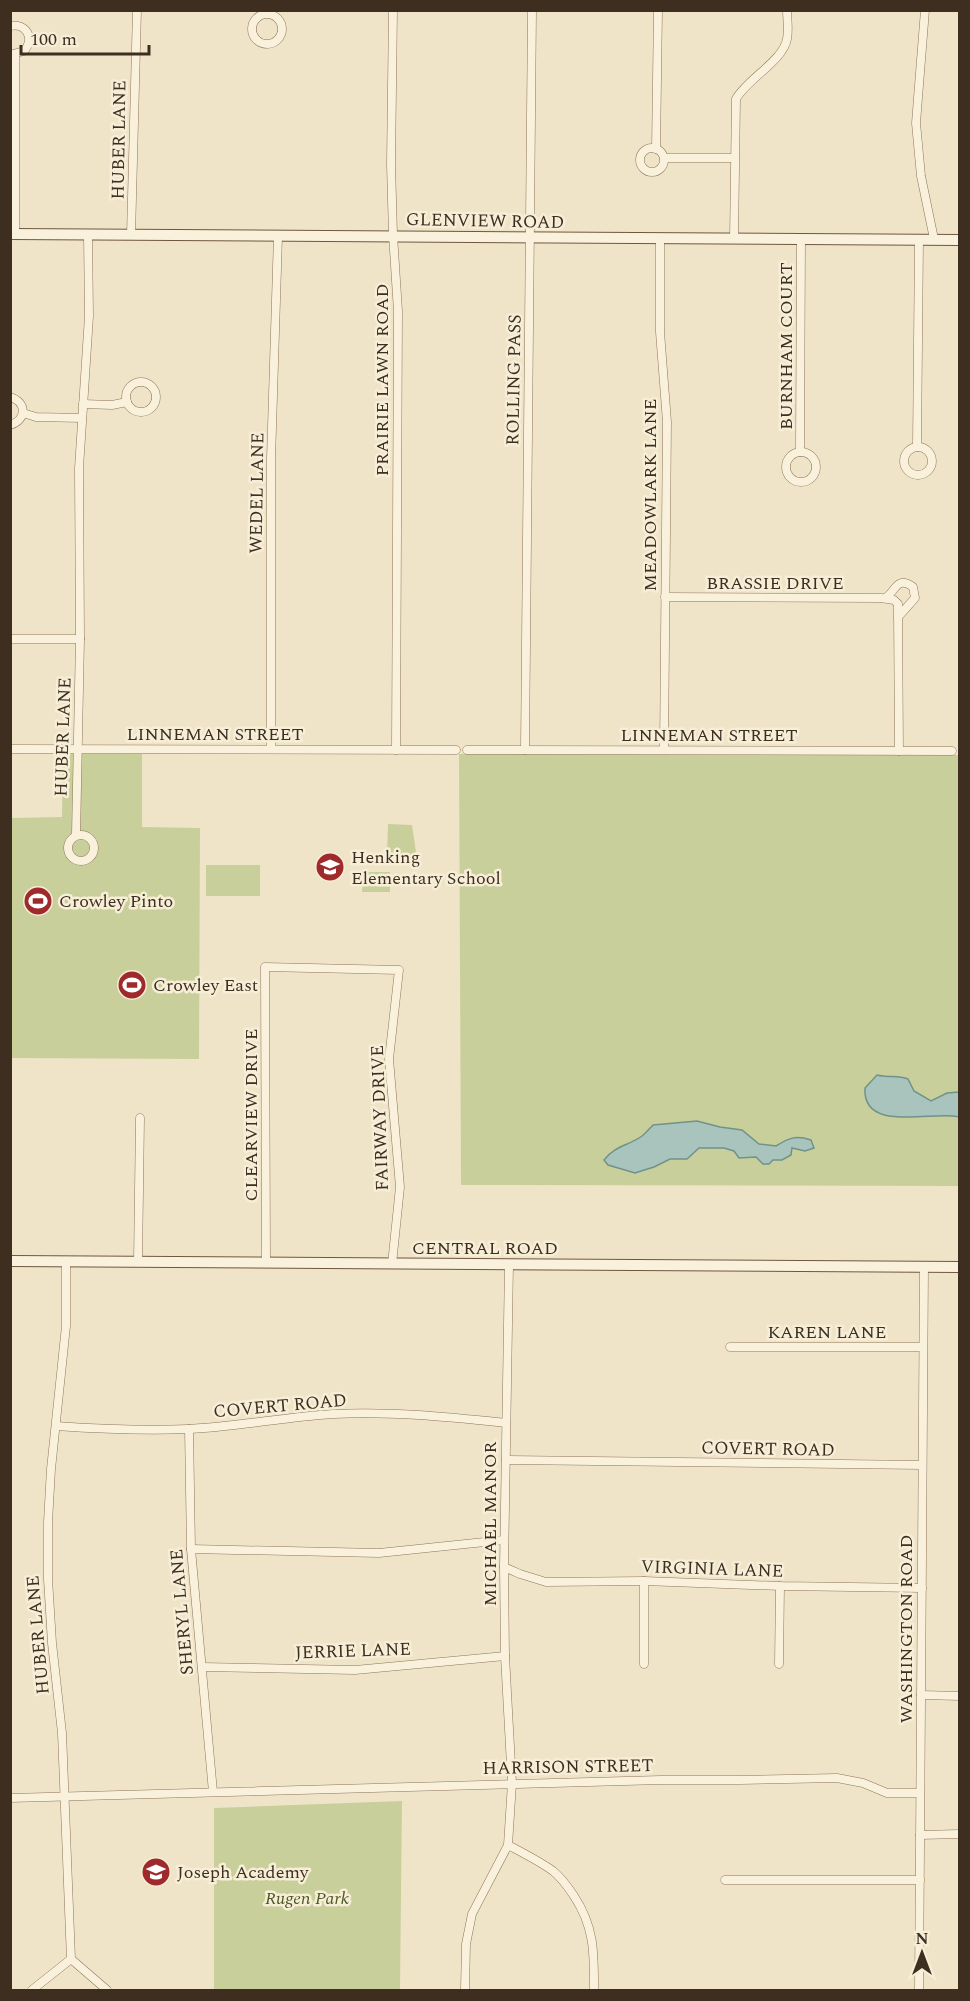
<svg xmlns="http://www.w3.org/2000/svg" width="970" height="2001" viewBox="0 0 970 2001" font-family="Spectral,serif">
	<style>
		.green { fill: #c9cf9b }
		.water { fill: #a9c4bc; stroke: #6f938a; stroke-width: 1.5 }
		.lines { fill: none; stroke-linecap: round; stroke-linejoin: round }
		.minor-casing { stroke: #8d765c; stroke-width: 9 }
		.secondary-casing { stroke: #6f573f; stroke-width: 12 }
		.minor { stroke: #faf1dc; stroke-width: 8 }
		.secondary { stroke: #faf1dc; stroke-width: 10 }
		.labels { text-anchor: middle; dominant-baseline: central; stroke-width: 5; stroke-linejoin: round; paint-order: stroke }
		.street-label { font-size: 18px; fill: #3d2e20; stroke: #f7eed8 }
		.poi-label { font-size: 18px; fill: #3d2e20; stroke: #f7eed8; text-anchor: start }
		.park-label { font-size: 18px; font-style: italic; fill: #4d5a26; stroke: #f7eed8 }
	</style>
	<rect width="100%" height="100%" fill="#f0e4c8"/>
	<g class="green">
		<polygon points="63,754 142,754 142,827 200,828 199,1059 11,1058 11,818 62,817"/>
		<polygon points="459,754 959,755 959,1186 461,1185"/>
		<path d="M388 824 412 825 416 852C406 860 399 860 387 855Z"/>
		<rect x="206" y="865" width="54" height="31"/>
		<polygon points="363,872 390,872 390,892 362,892"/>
		<polygon points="402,1801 400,1990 214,1990 214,1808"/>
	</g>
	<g class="water">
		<path d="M877 1075C888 1078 898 1075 908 1079L914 1091 931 1101 947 1093 959 1092V1117C935 1110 862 1134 865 1088Z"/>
		<path d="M697 1121 720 1127 742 1130 759 1144 776 1146C789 1138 795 1135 811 1140L814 1148 805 1151 792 1148 791 1155 782 1160H773L769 1164H763L756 1157 739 1158 734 1151 724 1148H699L687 1159H670L654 1167 635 1173 608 1165 604 1160C616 1145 628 1146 642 1136 646 1133 649 1129 653 1125Z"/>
	</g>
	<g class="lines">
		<g class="minor-casing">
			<g id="minor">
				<polyline points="393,10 391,164 393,235 398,311 396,750"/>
				<polyline points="925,10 916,123 921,176 934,239"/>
				<circle cx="267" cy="29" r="15"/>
				<path d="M10 26C27 23 35 39 24 51L13 54"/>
				<circle cx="652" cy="160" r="12"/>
				<polyline points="656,149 658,10"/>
				<polyline points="664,158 734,158"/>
				<polyline points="15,234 15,54"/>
				<polyline points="131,235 137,10"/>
				<polyline points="660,239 660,332 667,422 664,750"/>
				<path d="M734 239 736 99C747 79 783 61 787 39 789 30 787 19 787 10"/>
				<circle cx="141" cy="397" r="15"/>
				<path d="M10 397C27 402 27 420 10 425"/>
				<polyline points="83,404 112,405 127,402"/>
				<polyline points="23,413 36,417 82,418"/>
				<polyline points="917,447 919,240"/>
				<circle cx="918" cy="461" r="14"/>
				<polyline points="800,452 801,239"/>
				<circle cx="801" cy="467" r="15"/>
				<polyline points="665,597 881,598 894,600 898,604 898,609 899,751"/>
				<path d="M885 598C896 592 896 575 913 587L915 598 898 617"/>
				<polyline points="10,639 80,639"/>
				<polyline points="10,749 456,750"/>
				<polyline points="271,749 271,459 278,236"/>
				<polyline points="467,750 952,751"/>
				<polyline points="525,750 532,10"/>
				<circle cx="81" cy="848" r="13"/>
				<polyline points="76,835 80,639 79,468 89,316 88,235"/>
				<polyline points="66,1262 66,1326 51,1469 48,1522 48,1579 52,1643 62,1733 71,1959 107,1990"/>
				<polyline points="138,1262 140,1118"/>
				<polyline points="266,1263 265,967 399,970 389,1059 400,1187 392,1264"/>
				<polyline points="730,1347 923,1347"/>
				<path d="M56 1426C100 1429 144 1431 188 1429 236 1427 284 1417 333 1414 391 1411 448 1417 506 1423"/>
				<polyline points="189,1429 191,1549 213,1792"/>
				<polyline points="506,1460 922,1465"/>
				<polyline points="191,1549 379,1553 504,1540"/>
				<polyline points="504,1567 520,1574 546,1582 644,1581 780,1586 922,1588"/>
				<polyline points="644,1581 644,1664"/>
				<polyline points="779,1664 780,1586"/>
				<polyline points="202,1667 355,1670 505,1656"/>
				<polyline points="921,1695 960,1696"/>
				<polyline points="10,1798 661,1780 740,1780 837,1778 863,1783 887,1793 920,1793"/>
				<polyline points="920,1835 960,1834"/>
				<path d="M508 1845C523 1853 539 1861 553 1871 562 1878 568 1887 574 1896 595 1928 594 1954 594 1990"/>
				<polyline points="725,1880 920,1880"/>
				<polyline points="32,1990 71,1959"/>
				<polyline points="465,1990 466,1944 472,1914 508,1845 512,1783 505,1656 504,1567 509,1264"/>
				<polyline points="919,1990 924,1267"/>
			</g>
		</g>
		<g class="secondary-casing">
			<g id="secondary">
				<polyline points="10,234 960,240"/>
				<polyline points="10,1261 960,1267"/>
			</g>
		</g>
		<use href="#minor" class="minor"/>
		<use href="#secondary" class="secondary"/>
	</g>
	<defs>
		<g id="school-disc" transform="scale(1.5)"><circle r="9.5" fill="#9e2a2b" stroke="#f7eed8"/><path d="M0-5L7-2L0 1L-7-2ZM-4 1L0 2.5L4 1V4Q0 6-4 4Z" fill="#fff"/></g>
		<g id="stadium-disc" transform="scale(1.5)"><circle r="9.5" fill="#9e2a2b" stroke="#f7eed8"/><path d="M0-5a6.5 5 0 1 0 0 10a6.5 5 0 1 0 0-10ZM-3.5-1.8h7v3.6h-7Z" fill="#fff"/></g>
	</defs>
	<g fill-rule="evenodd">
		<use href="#school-disc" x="330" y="867"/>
		<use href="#stadium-disc" x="38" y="901"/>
		<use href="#stadium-disc" x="132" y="985"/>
		<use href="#school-disc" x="156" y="1872"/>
	</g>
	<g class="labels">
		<g class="street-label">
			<text transform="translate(119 140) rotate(-89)">HUBER LANE</text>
			<text transform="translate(485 221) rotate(1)">GLENVIEW ROAD</text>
			<text transform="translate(786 346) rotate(-90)">BURNHAM COURT</text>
			<text transform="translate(382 380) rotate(-90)">PRAIRIE LAWN ROAD</text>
			<text transform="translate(514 380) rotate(-89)">ROLLING PASS</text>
			<text transform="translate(257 493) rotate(-89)">WEDEL LANE</text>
			<text transform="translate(650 495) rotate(-90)">MEADOWLARK LANE</text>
			<text x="775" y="583">BRASSIE DRIVE</text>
			<text x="215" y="734">LINNEMAN STREET</text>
			<text x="709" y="735">LINNEMAN STREET</text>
			<text transform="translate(63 737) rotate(-88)">HUBER LANE</text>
			<text transform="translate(251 1115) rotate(-90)">CLEARVIEW DRIVE</text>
			<text transform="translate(380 1118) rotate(-92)">FAIRWAY DRIVE</text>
			<text x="485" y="1248">CENTRAL ROAD</text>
			<text x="827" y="1332">KAREN LANE</text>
			<text transform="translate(280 1406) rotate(-5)">COVERT ROAD</text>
			<text transform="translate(768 1449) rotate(1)">COVERT ROAD</text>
			<text transform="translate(490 1524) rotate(-90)">MICHAEL MANOR</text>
			<text transform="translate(712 1569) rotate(2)">VIRGINIA LANE</text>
			<text transform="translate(182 1612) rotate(-95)">SHERYL LANE</text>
			<text transform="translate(906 1629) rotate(-90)">WASHINGTON ROAD</text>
			<text transform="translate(38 1635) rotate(-95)">HUBER LANE</text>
			<text transform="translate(353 1651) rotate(-2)">JERRIE LANE</text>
			<text transform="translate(568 1767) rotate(-1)">HARRISON STREET</text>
		</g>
		<g class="poi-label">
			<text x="351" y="857">Henking<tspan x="351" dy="21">Elementary School</tspan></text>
			<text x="59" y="901">Crowley Pinto</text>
			<text x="153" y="985">Crowley East</text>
			<text x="177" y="1872">Joseph Academy</text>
		</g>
		<g class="park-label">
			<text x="307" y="1898">Rugen Park</text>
		</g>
	</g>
	<rect width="970" height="2001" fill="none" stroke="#3d2e20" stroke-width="24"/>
	<g transform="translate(922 1953)" stroke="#f7eed8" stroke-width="4.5" paint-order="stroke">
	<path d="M0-4.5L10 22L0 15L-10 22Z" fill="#3d2e20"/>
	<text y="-9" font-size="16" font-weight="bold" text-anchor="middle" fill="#3d2e20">N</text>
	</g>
	<path d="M21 45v9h128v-9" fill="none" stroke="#3d2e20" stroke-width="3"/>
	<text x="30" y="45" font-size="18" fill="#3d2e20" stroke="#f7eed8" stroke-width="4.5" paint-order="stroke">100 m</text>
</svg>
